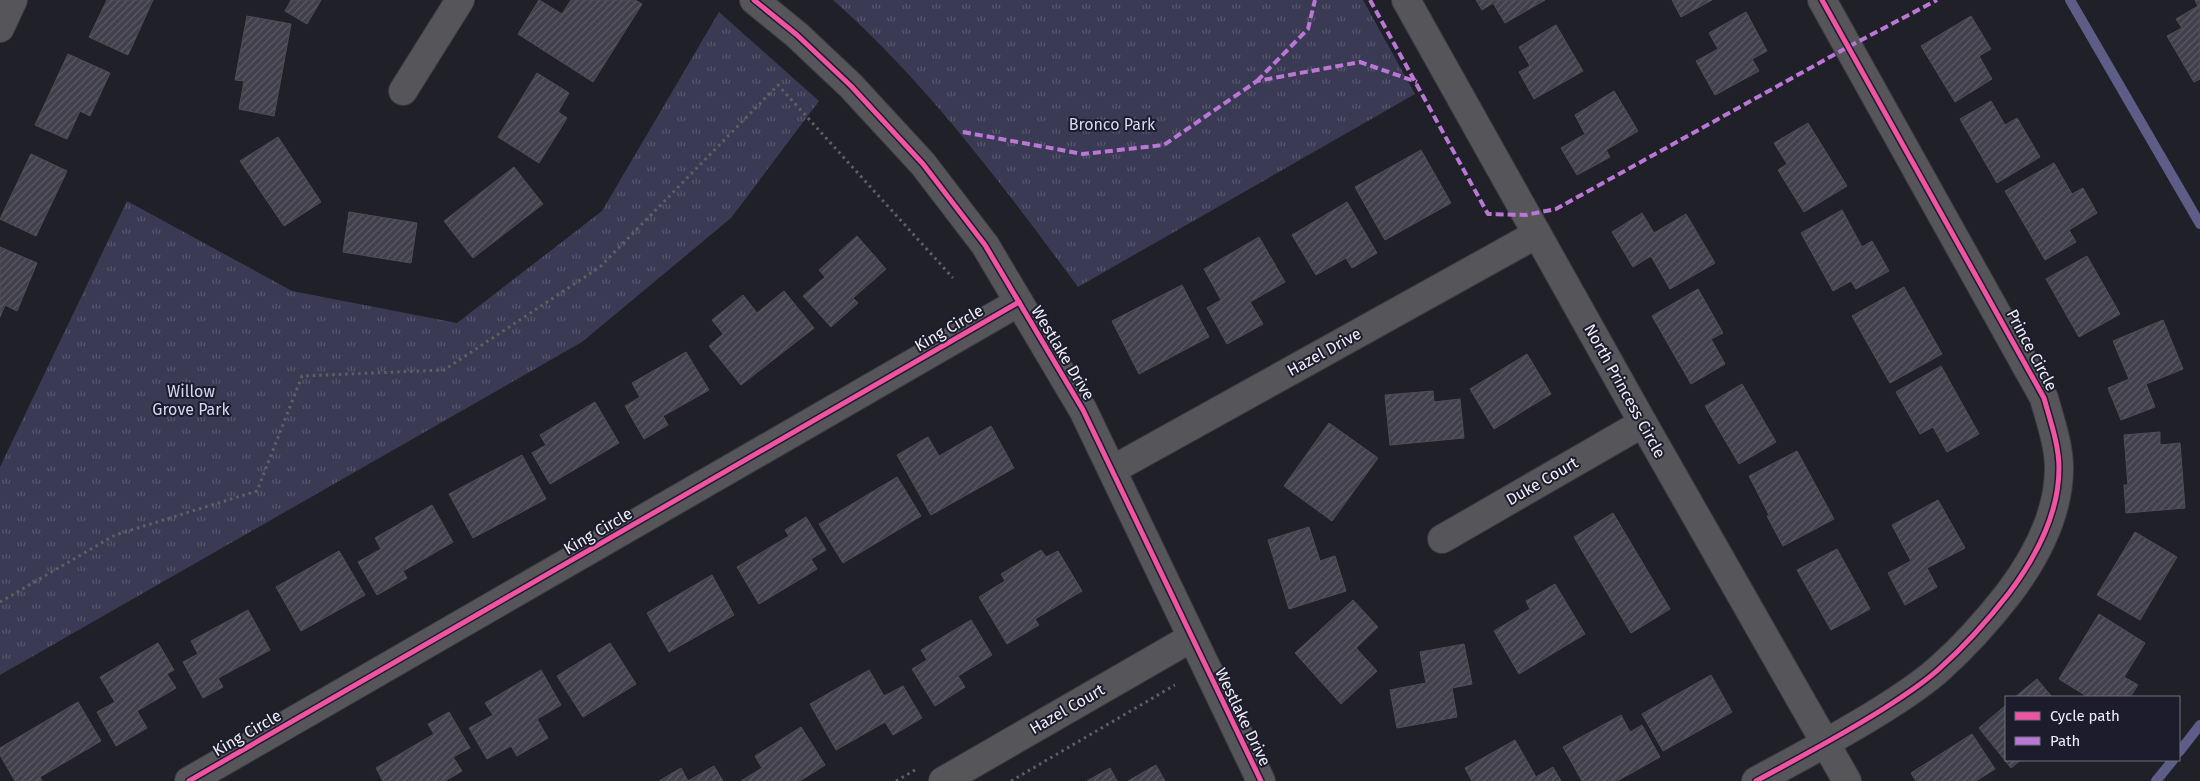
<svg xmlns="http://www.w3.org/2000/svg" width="2200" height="781" viewBox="0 0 2200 781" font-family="'Fira Sans',sans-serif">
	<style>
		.park { fill: url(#park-tufts) }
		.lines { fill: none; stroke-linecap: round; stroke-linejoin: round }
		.stream { stroke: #5e5d88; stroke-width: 10 }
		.building { fill: url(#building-hatch); stroke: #4e4e55 }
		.minor-casing { stroke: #3a3a40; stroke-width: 30 }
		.path { stroke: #606064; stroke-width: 3; stroke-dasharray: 2.5 4; stroke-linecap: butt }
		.minor { stroke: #56565a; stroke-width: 28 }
		.quiet { stroke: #ba77d6; stroke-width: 4; stroke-dasharray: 8 4; stroke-linecap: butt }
		.cycleway-casing { stroke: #1c1c2c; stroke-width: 8 }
		.cycleway { stroke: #f153a3; stroke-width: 5 }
		.labels { text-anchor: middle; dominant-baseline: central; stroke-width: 4; stroke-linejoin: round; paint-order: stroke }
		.park-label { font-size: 16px; fill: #d8d8f6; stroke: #1c1c2c }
		.street-label { font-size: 16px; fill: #efeffb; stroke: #1c1c2c }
	</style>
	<defs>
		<pattern id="park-tufts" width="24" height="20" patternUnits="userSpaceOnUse" patternTransform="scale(1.25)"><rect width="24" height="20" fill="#3b3a54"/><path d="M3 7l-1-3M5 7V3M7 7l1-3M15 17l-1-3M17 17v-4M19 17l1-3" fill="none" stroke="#58576e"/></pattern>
		<pattern id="building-hatch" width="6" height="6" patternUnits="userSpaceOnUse" patternTransform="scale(1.25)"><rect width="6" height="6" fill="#403f4b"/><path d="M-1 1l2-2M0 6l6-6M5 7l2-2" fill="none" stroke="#5c5b66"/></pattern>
	</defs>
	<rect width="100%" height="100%" fill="#202028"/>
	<g class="park">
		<path d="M833 0H1363L1415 94 1078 287C1003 186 928 84 833 0Z"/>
		<polygon points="719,12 819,101 731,218 582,342 0,675 0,467 127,201 292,291 457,323 602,211"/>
	</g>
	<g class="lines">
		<g class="stream">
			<polyline points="2070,0 2200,224"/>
			<polyline points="2179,752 2200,725"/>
			<polyline points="2156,781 2173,760"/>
		</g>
	</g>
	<g class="building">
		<polygon points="107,0 153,0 128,55 89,37"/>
		<polygon points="291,0 321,0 307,24 285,11"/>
		<polygon points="539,0 562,14 571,0 635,0 642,4 593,82 518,34"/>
		<polygon points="1476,0 1545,0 1505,23 1493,3 1482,10"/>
		<polygon points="1672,0 1712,0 1681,17"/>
		<polygon points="2195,0 2200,0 2200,79 2194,82 2167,36 2182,28 2176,19 2198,6"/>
		<polygon points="1746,12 1767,51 1752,59 1759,71 1715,95 1696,61 1718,49 1709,33"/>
		<polygon points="247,16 291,24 274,116 239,109 244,81 235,80"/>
		<polygon points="1971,16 1991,49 1979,56 1992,79 1955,102 1921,46"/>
		<polygon points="1556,25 1583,71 1534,99 1519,72 1530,66 1519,47"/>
		<polygon points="68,54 110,73 90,116 80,111 67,139 35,125"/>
		<polygon points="537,73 569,93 558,112 567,118 539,163 498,137"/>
		<polygon points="1614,91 1638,131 1606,150 1610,157 1577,175 1561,148 1585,134 1575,115"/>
		<polygon points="1991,101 2005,125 2017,118 2040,157 1997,183 1960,119"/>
		<polygon points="1808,123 1847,186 1804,212 1778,170 1787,164 1774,143"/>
		<polygon points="278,137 321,202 284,226 240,161"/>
		<polygon points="1421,150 1451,203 1385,240 1355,187"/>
		<polygon points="31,154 67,171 36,236 0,219"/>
		<polygon points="2054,163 2072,194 2083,188 2097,213 2069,230 2076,242 2045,260 2005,191"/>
		<polygon points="514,167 543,204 473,258 444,221"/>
		<polygon points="1347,202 1377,253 1352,268 1346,258 1316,275 1292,235"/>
		<polygon points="1842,210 1862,247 1872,241 1889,271 1856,289 1851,281 1833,291 1801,233"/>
		<polygon points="349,212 417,223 411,263 343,252"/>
		<polygon points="1642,213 1654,233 1686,214 1715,263 1670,289 1651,256 1633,267 1612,232"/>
		<polygon points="857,236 886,269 853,298 858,303 831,327 803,296 825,277 819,270"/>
		<polygon points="1259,237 1285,282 1250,302 1263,324 1227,344 1207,308 1221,300 1204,269"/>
		<polygon points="0,247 37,263 17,311 5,305 0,317"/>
		<polygon points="2087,256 2120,314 2079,337 2046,279"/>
		<polygon points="1182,285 1209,337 1139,374 1112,321"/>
		<polygon points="1904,287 1942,354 1890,383 1852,316"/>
		<polygon points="1698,289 1723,333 1711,339 1725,364 1691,384 1652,316"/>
		<polygon points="784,291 814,328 741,385 709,346 723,334 712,320 743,295 757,313"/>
		<polygon points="2163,320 2183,369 2146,384 2155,407 2121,420 2108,388 2129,379 2113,341"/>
		<polygon points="686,352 709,390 663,416 668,425 644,439 625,406 640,397 632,383"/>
		<polygon points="1527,354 1551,394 1494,429 1470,389"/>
		<polygon points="1941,366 1979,434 1947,452 1933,427 1920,434 1896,392"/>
		<polygon points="1742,384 1776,442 1739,464 1705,406"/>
		<polygon points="1433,391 1434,402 1460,399 1464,438 1390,445 1385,395"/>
		<polygon points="595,402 619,443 550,484 532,453 546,445 540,435"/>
		<polygon points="1329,423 1378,458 1332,521 1284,486"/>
		<polygon points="991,426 1014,468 931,515 897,455 928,437 939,456"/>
		<polygon points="2160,432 2160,445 2180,443 2185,508 2126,513 2124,485 2128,485 2124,435"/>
		<polygon points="1797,451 1834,519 1783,546 1767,516 1769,515 1749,476"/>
		<polygon points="522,455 546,499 473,538 449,494"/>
		<polygon points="897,477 921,516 843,563 819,524"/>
		<polygon points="1938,500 1965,548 1927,568 1937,587 1905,605 1888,573 1911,561 1892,525"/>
		<polygon points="432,505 453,542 403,571 407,578 377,595 358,562 381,549 375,538"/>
		<polygon points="1613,513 1670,609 1631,633 1574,537"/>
		<polygon points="806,517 826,550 811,559 817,569 759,604 737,567 789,536 785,530"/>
		<polygon points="1309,527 1320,561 1335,556 1346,591 1289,609 1268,540"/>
		<polygon points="2135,532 2177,557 2140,620 2097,595"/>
		<polygon points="1837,549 1870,609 1831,630 1797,570"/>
		<polygon points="1041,550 1046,557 1058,551 1082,591 1035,619 1039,625 1007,644 979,597 1005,581 1001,574"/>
		<polygon points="339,551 365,595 301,631 276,587"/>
		<polygon points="712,575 734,615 669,652 647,613"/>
		<polygon points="1555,584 1585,634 1519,674 1494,631 1530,609 1526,601"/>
		<polygon points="1353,600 1378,627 1356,648 1377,671 1341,704 1295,653"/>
		<polygon points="248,610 270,650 218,678 223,687 203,698 183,662 198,654 191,641"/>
		<polygon points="2099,614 2145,643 2124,677 2138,685 2130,697 2088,697 2059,679"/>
		<polygon points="971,620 992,655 958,676 965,687 935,706 912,669 927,660 921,650"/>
		<polygon points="158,643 174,670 167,674 176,688 137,711 147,728 116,746 97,712 115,702 100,677"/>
		<polygon points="610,643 636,684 583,717 557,676"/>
		<polygon points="1464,644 1472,684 1452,688 1457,717 1397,728 1390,690 1426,683 1420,652"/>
		<polygon points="541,670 561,705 537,719 548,738 517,756 511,746 487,759 469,728 493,715 485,703"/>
		<polygon points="869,670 884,696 903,686 922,718 893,735 885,722 836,750 810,704"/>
		<polygon points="1711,675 1732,712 1663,751 1642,714"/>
		<polygon points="2037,679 2052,697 2015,697"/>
		<polygon points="78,702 101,741 40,777 42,781 15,781 0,755 0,748"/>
		<polygon points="2006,705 2006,760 2021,760 2011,768 1979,728"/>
		<polygon points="449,712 470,748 453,757 462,771 445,781 383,781 376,768 434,734 428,724"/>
		<polygon points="1621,715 1630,732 1642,725 1660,757 1617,781 1582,781 1563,747"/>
		<polygon points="801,727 825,765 800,781 741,781 762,768 755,756"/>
		<polygon points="1972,734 1995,769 1976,781 1916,781 1911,773"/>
		<polygon points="1515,740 1536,777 1553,767 1561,781 1472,781 1465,768"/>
		<polygon points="1156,765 1165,781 1128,781"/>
		<polygon points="714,766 723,781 659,781 681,768 688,781"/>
		<polygon points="1110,768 1117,781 1087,781"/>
	</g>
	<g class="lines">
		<g class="minor-casing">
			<g id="minor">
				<polyline points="754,0 797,35 851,86 923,164 985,245 1083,410 1261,781"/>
				<polyline points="1406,0 1643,423 1847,781"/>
				<polyline points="0,28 13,0"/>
				<polyline points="403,91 460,0"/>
				<polyline points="1112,470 1537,234"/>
				<polyline points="1442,539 1643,423"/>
				<polyline points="189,781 1019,302"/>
				<polyline points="943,781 1191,638"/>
				<path d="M1756 781C1802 756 1848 732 1891 704 1908 693 1925 682 1940 668 1966 645 1988 620 2009 593 2036 557 2059 515 2059 468 2059 445 2050 420 2044 398L1822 0"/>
			</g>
		</g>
		<g class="path">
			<polyline points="0,602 115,535 257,491 302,376 444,370 600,267 778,85 953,278"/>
			<polyline points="896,781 915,770"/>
			<polyline points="1011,781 1175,685"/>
		</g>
		<use href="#minor" class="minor"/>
		<g class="quiet">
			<polyline points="1370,0 1488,214 1526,215 1556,209 1848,47 1937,0"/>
			<polyline points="1257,81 1308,29 1315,0"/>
			<polyline points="963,132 1083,154 1164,145 1257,81 1360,62 1417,82"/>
		</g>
		<g class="cycleway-casing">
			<g id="cycleway">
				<polyline points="754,0 797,35 851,86 923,164 985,245 1083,410 1261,781"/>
				<polyline points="189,781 1019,302"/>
				<path d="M1756 781C1802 756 1848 732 1891 704 1908 693 1925 682 1940 668 1966 645 1988 620 2009 593 2036 557 2059 515 2059 468 2059 445 2050 420 2044 398L1822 0"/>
			</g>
		</g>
		<use href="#cycleway" class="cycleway"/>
	</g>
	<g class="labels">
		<g class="park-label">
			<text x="1112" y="124">Bronco Park</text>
			<text x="191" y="391">Willow<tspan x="191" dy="18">Grove Park</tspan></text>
		</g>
		<g class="street-label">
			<text transform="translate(949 328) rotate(-30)">King Circle</text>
			<text transform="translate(2032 350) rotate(62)">Prince Circle</text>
			<text transform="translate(1324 352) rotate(-29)">Hazel Drive</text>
			<text transform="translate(1063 353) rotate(59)">Westlake Drive</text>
			<text transform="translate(1625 391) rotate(61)">North Princess Circle</text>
			<text transform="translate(1542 481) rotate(-30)">Duke Court</text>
			<text transform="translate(598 531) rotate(-30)">King Circle</text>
			<text transform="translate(1067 709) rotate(-30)">Hazel Court</text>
			<text transform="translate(1243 717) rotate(64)">Westlake Drive</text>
			<text transform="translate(247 733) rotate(-30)">King Circle</text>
		</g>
	</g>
	<rect x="2005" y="696" width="175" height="65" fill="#1c1c2c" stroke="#70707f"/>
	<rect x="2015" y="712" width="25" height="8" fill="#f153a3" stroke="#70707f"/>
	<text x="2050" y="721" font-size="15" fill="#efeffb">Cycle path</text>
	<rect x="2015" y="737" width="25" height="8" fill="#ba77d6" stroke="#70707f"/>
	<text x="2050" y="746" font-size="15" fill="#efeffb">Path</text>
</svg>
